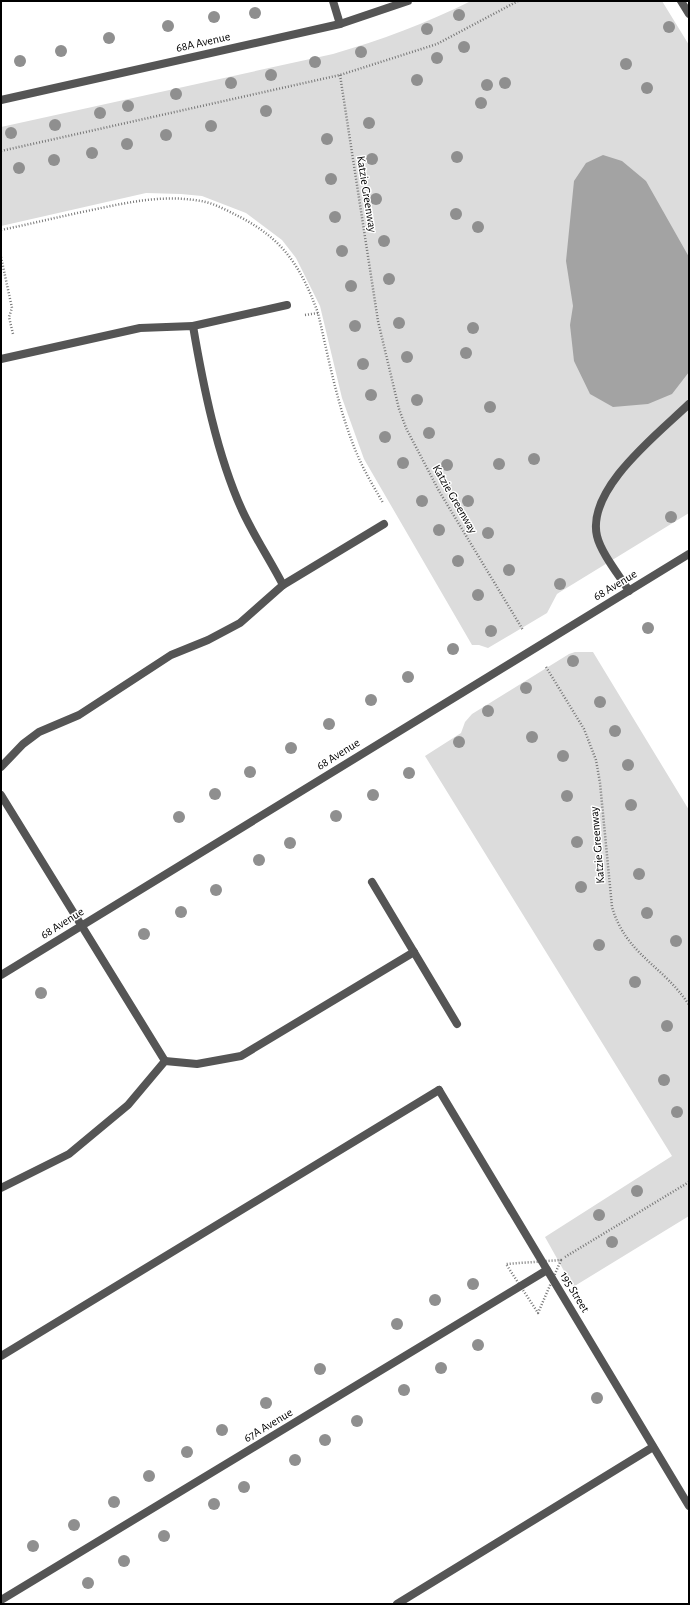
<svg xmlns="http://www.w3.org/2000/svg" width="690" height="1605" viewBox="0 0 690 1605" font-family="'Alegreya Sans',sans-serif">
	<style>
		.green { fill: #dcdcdc }
		.water { fill: #a3a3a3 }
		.lines { fill: none; stroke-linecap: round; stroke-linejoin: round }
		.path { stroke: #777; stroke-width: 2.5; stroke-dasharray: 1 2; stroke-linecap: butt }
		.service { stroke: #555; stroke-width: 8 }
		.minor { stroke: #555; stroke-width: 8 }
		.tertiary { stroke: #555; stroke-width: 8 }
		.tree { fill: #8f8f8f }
		.labels { text-anchor: middle; dominant-baseline: central; stroke-width: 3; stroke-linejoin: round; paint-order: stroke }
		.street-label { font-size: 12px; fill: #000; stroke: #fff }
	</style>
	<rect width="100%" height="100%" fill="#fff"/>
	<g class="green">
		<path d="M471 1H662L689 45V513L560 592 557 594 547 613 488 648 479 645H472L364 459 342 398 320 306 296 258 282 240 246 213 202 196 181 194 146 193 1 226V127L333 54C381 40 427 23 471 1Z"/>
		<polygon points="575,652 593,652 689,810 689,1216 573,1287 545,1237 672,1156 425,756 461,733 465,722 472,714 569,654"/>
	</g>
	<polygon class="water" points="603,155 622,161 646,181 689,257 689,372 672,394 648,404 613,407 590,394 574,361 570,325 573,306 566,261 574,181 586,163"/>
	<g class="lines">
		<g class="path">
			<polyline points="340,75 378,321 399,409 406,428 439,491 523,630"/>
			<polyline points="1,151 340,75 437,44 518,1"/>
			<path d="M1 230C30 224 58 217 87 211 125 203 162 194 201 201 214 203 228 211 240 217 284 240 301 267 318 313"/>
			<polyline points="1,257 12,308 9,317 13,334"/>
			<path d="M305 315 318 313C329 360 338 409 357 454 364 471 374 487 383 503"/>
			<path d="M546 667 584 729 596 760 600 783 612 907C626 955 664 966 689 1005"/>
			<polyline points="565,1257 689,1182"/>
			<polygon points="561,1260 538,1313 506,1264"/>
		</g>
		<g class="service">
			<polyline points="333,1 340,24"/>
			<polyline points="193,326 287,305"/>
			<path d="M1 359 140 328 193 326C203 385 217 455 242 510 254 536 270 560 283 585L240 623 208 640 171 655 79 715 39 732 23 744 1 767"/>
			<polyline points="283,585 384,524"/>
			<path d="M629 591C619 575 601 553 597 536 586 489 659 433 689 404"/>
			<polyline points="1,795 165,1061"/>
			<polyline points="1,1356 439,1090"/>
			<polyline points="397,1604 653,1447"/>
		</g>
		<g class="minor">
			<polyline points="681,1 689,14"/>
			<polyline points="1,100 340,24 408,1"/>
			<polyline points="372,882 457,1024"/>
			<polyline points="439,1090 689,1506"/>
			<polyline points="1,1188 69,1154 128,1105 165,1061 197,1064 241,1056 414,952"/>
			<polyline points="1,1600 547,1270"/>
		</g>
		<polyline class="tertiary" points="1,975 689,554"/>
	</g>
	<g class="tree">
		<circle cx="255" cy="13" r="6"/>
		<circle cx="459" cy="15" r="6"/>
		<circle cx="214" cy="17" r="6"/>
		<circle cx="168" cy="26" r="6"/>
		<circle cx="669" cy="27" r="6"/>
		<circle cx="427" cy="29" r="6"/>
		<circle cx="109" cy="38" r="6"/>
		<circle cx="464" cy="47" r="6"/>
		<circle cx="61" cy="51" r="6"/>
		<circle cx="361" cy="52" r="6"/>
		<circle cx="437" cy="58" r="6"/>
		<circle cx="20" cy="61" r="6"/>
		<circle cx="315" cy="62" r="6"/>
		<circle cx="626" cy="64" r="6"/>
		<circle cx="271" cy="75" r="6"/>
		<circle cx="417" cy="80" r="6"/>
		<circle cx="231" cy="83" r="6"/>
		<circle cx="505" cy="83" r="6"/>
		<circle cx="487" cy="85" r="6"/>
		<circle cx="647" cy="88" r="6"/>
		<circle cx="176" cy="94" r="6"/>
		<circle cx="481" cy="103" r="6"/>
		<circle cx="128" cy="106" r="6"/>
		<circle cx="266" cy="111" r="6"/>
		<circle cx="100" cy="113" r="6"/>
		<circle cx="369" cy="123" r="6"/>
		<circle cx="55" cy="125" r="6"/>
		<circle cx="211" cy="126" r="6"/>
		<circle cx="11" cy="133" r="6"/>
		<circle cx="166" cy="135" r="6"/>
		<circle cx="327" cy="139" r="6"/>
		<circle cx="127" cy="144" r="6"/>
		<circle cx="92" cy="153" r="6"/>
		<circle cx="457" cy="157" r="6"/>
		<circle cx="372" cy="159" r="6"/>
		<circle cx="54" cy="160" r="6"/>
		<circle cx="19" cy="168" r="6"/>
		<circle cx="331" cy="179" r="6"/>
		<circle cx="376" cy="199" r="6"/>
		<circle cx="456" cy="214" r="6"/>
		<circle cx="335" cy="217" r="6"/>
		<circle cx="478" cy="227" r="6"/>
		<circle cx="384" cy="241" r="6"/>
		<circle cx="342" cy="251" r="6"/>
		<circle cx="389" cy="279" r="6"/>
		<circle cx="351" cy="286" r="6"/>
		<circle cx="399" cy="323" r="6"/>
		<circle cx="355" cy="326" r="6"/>
		<circle cx="473" cy="328" r="6"/>
		<circle cx="466" cy="353" r="6"/>
		<circle cx="407" cy="357" r="6"/>
		<circle cx="363" cy="364" r="6"/>
		<circle cx="371" cy="395" r="6"/>
		<circle cx="417" cy="400" r="6"/>
		<circle cx="490" cy="407" r="6"/>
		<circle cx="429" cy="433" r="6"/>
		<circle cx="385" cy="437" r="6"/>
		<circle cx="534" cy="459" r="6"/>
		<circle cx="403" cy="463" r="6"/>
		<circle cx="499" cy="464" r="6"/>
		<circle cx="447" cy="465" r="6"/>
		<circle cx="422" cy="501" r="6"/>
		<circle cx="468" cy="501" r="6"/>
		<circle cx="671" cy="517" r="6"/>
		<circle cx="439" cy="530" r="6"/>
		<circle cx="488" cy="533" r="6"/>
		<circle cx="458" cy="561" r="6"/>
		<circle cx="509" cy="570" r="6"/>
		<circle cx="560" cy="584" r="6"/>
		<circle cx="478" cy="595" r="6"/>
		<circle cx="648" cy="628" r="6"/>
		<circle cx="491" cy="631" r="6"/>
		<circle cx="453" cy="649" r="6"/>
		<circle cx="573" cy="661" r="6"/>
		<circle cx="408" cy="677" r="6"/>
		<circle cx="526" cy="688" r="6"/>
		<circle cx="371" cy="700" r="6"/>
		<circle cx="600" cy="702" r="6"/>
		<circle cx="488" cy="711" r="6"/>
		<circle cx="329" cy="724" r="6"/>
		<circle cx="615" cy="731" r="6"/>
		<circle cx="532" cy="737" r="6"/>
		<circle cx="459" cy="742" r="6"/>
		<circle cx="291" cy="748" r="6"/>
		<circle cx="563" cy="756" r="6"/>
		<circle cx="628" cy="765" r="6"/>
		<circle cx="250" cy="772" r="6"/>
		<circle cx="409" cy="773" r="6"/>
		<circle cx="215" cy="794" r="6"/>
		<circle cx="373" cy="795" r="6"/>
		<circle cx="567" cy="796" r="6"/>
		<circle cx="631" cy="805" r="6"/>
		<circle cx="336" cy="816" r="6"/>
		<circle cx="179" cy="817" r="6"/>
		<circle cx="577" cy="842" r="6"/>
		<circle cx="290" cy="843" r="6"/>
		<circle cx="259" cy="860" r="6"/>
		<circle cx="639" cy="874" r="6"/>
		<circle cx="581" cy="887" r="6"/>
		<circle cx="216" cy="890" r="6"/>
		<circle cx="181" cy="912" r="6"/>
		<circle cx="647" cy="913" r="6"/>
		<circle cx="144" cy="934" r="6"/>
		<circle cx="676" cy="941" r="6"/>
		<circle cx="599" cy="945" r="6"/>
		<circle cx="635" cy="982" r="6"/>
		<circle cx="41" cy="993" r="6"/>
		<circle cx="667" cy="1026" r="6"/>
		<circle cx="664" cy="1080" r="6"/>
		<circle cx="677" cy="1112" r="6"/>
		<circle cx="637" cy="1191" r="6"/>
		<circle cx="599" cy="1215" r="6"/>
		<circle cx="612" cy="1242" r="6"/>
		<circle cx="473" cy="1284" r="6"/>
		<circle cx="435" cy="1300" r="6"/>
		<circle cx="397" cy="1324" r="6"/>
		<circle cx="478" cy="1345" r="6"/>
		<circle cx="441" cy="1368" r="6"/>
		<circle cx="320" cy="1369" r="6"/>
		<circle cx="404" cy="1390" r="6"/>
		<circle cx="597" cy="1398" r="6"/>
		<circle cx="266" cy="1403" r="6"/>
		<circle cx="357" cy="1421" r="6"/>
		<circle cx="222" cy="1430" r="6"/>
		<circle cx="325" cy="1440" r="6"/>
		<circle cx="187" cy="1452" r="6"/>
		<circle cx="295" cy="1460" r="6"/>
		<circle cx="149" cy="1476" r="6"/>
		<circle cx="244" cy="1487" r="6"/>
		<circle cx="114" cy="1502" r="6"/>
		<circle cx="214" cy="1504" r="6"/>
		<circle cx="74" cy="1525" r="6"/>
		<circle cx="164" cy="1536" r="6"/>
		<circle cx="33" cy="1546" r="6"/>
		<circle cx="124" cy="1561" r="6"/>
		<circle cx="88" cy="1583" r="6"/>
	</g>
	<g class="labels">
		<g class="street-label">
			<text transform="translate(203 42) rotate(-13)">68A Avenue</text>
			<text transform="translate(367 194) rotate(81)">Katzie Greenway</text>
			<text transform="translate(455 499) rotate(60)">Katzie Greenway</text>
			<text transform="translate(615 585) rotate(-31)">68 Avenue</text>
			<text transform="translate(338 754) rotate(-32)">68 Avenue</text>
			<text transform="translate(597 845) rotate(-95)">Katzie Greenway</text>
			<text transform="translate(62 923) rotate(-32)">68 Avenue</text>
			<text transform="translate(575 1292) rotate(59)">195 Street</text>
			<text transform="translate(268 1425) rotate(-31)">67A Avenue</text>
		</g>
	</g>
	<rect width="690" height="1605" fill="none" stroke="#000000" stroke-width="4"/>
</svg>
